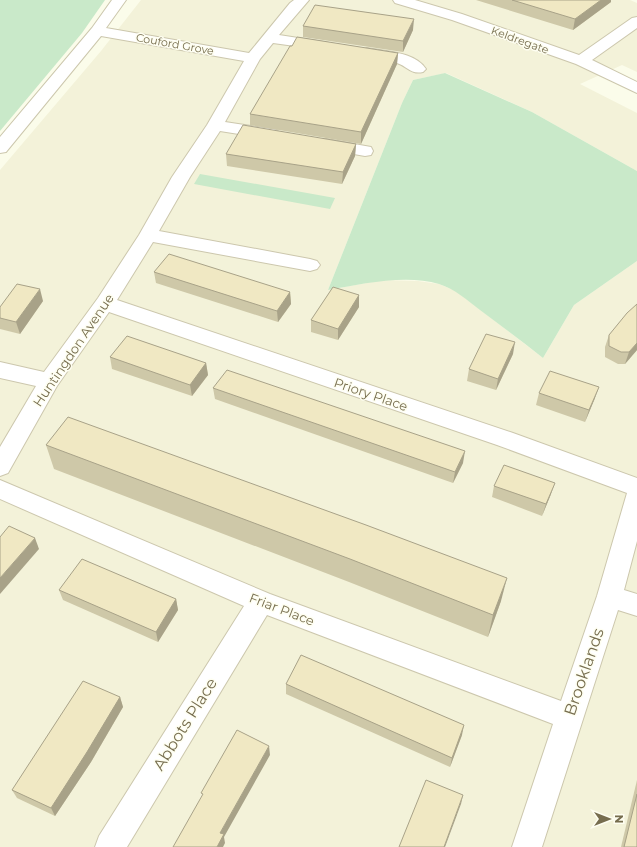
<svg xmlns="http://www.w3.org/2000/svg" width="637" height="847" viewBox="0 0 637 847" font-family="Montserrat,sans-serif">
	<style>
		.residential { fill: #f3f2d9 }
		.green { fill: #c9e9c9 }
		.lines { fill: none; stroke-linecap: round; stroke-linejoin: round }
		.minor-casing { stroke: #ccc7ad; stroke-width: 2 }
		.minor { fill: #fff; fill-rule: evenodd }
		.wall { fill: #cec8a8 }
		.shaded-wall { fill: #a8a288 }
		.building { fill: #f0e8c3; stroke: #a8a288 }
		.labels { text-anchor: middle; dominant-baseline: central; stroke-width: 3; stroke-linejoin: round; paint-order: stroke }
		.far-street-label { font-size: 11px; fill: #766d4e; stroke: #fefef1 }
		.street-label { font-size: 13px; fill: #766d4e; stroke: #fefef1 }
		.near-street-label { font-size: 16px; fill: #766d4e; stroke: #fefef1 }
	</style>
	<rect width="100%" height="100%" fill="#fbfcea"/>
	<polygon class="residential" points="141,0 630,0 637,3 637,72 622,65 580,84 637,113 637,171 532,112 446,73 413,80 402,103 328,290 383,280 418,281 439,284 456,291 543,358 574,305 637,261 637,847 0,847 0,170 101,51"/>
	<g class="green">
		<polygon points="0,0 105,0 82,33 0,131"/>
		<path d="M445 73 532 112 637 171V261L574 305 543 358C522 341 501 326 480 310 467 300 455 289 439 284 405 274 362 284 328 290L402 103 413 80Z"/>
		<polygon points="200,174 335,198 330,209 194,184"/>
	</g>
	<g class="lines">
		<g class="minor-casing">
			<g id="minor">
				<polygon points="112,0 126,0 106,28 249,53 290,3 294,0 309,0 279,35 324,42 329,43 331,46 329,49 324,50 273,43 260,59 225,122 271,129 277,130 279,134 277,138 271,139 220,131 190,177 159,231 310,259 317,261 320,265 317,269 310,271 153,242 117,300 513,433 637,478 637,541 624,590 637,594 637,616 618,610 542,847 512,847 553,724 267,615 127,847 95,847 99,836 244,606 0,499 0,480 270,594 561,701 597,596 627,493 497,445 109,312 57,386 8,473 0,476 0,447 36,386 0,378 0,362 44,372 98,298 139,235 172,177 207,125 244,61 101,36 6,152 0,153 0,137 92,28"/>
				<polygon points="393,0 415,0 462,14 579,55 632,18 637,17 637,28 592,60 637,82 637,93 576,64 452,20 395,3"/>
				<path d="M367 48C386 52 414 51 426 69L423 72C411 75 407 66 397 63 386 59 373 59 362 56L359 53 362 50Z"/>
				<polygon points="326,139 371,147 373,151 371,155 365,156 320,148 318,144 320,140"/>
			</g>
		</g>
		<use href="#minor" class="minor"/>
	</g>
	<g class="wall">
		<polygon points="476,0 611,0 611,2 573,30"/>
		<polygon points="303,26 413,30 403,52 303,37"/>
		<polygon points="292,46 398,53 397,64 361,144 250,125 250,114"/>
		<polygon points="356,144 355,156 342,184 227,166 226,154"/>
		<polygon points="154,272 290,292 291,304 278,322 156,283"/>
		<polygon points="359,295 359,307 338,340 311,332 311,320"/>
		<polygon points="43,301 20,334 0,329 0,307"/>
		<polygon points="637,304 637,350 625,364 618,364 605,357 605,347 609,335"/>
		<polygon points="513,354 496,390 467,381 469,369"/>
		<polygon points="110,357 206,363 208,375 192,396 112,369"/>
		<polygon points="213,388 463,463 453,483 215,399"/>
		<polygon points="539,393 595,398 585,422 536,405"/>
		<polygon points="46,445 501,601 488,637 349,582 54,469"/>
		<polygon points="494,486 551,494 542,516 492,497"/>
		<polygon points="59,590 176,599 178,610 158,642 63,600"/>
		<polygon points="286,684 462,735 450,767 286,694"/>
		<polygon points="120,697 123,707 91,762 55,816 17,798 12,790"/>
		<polygon points="637,780 637,847 621,847"/>
	</g>
	<g class="shaded-wall">
		<polygon points="601,0 611,0 611,2 573,30 575,19"/>
		<polygon points="414,19 413,30 403,52 403,41"/>
		<polygon points="398,53 397,64 361,144 361,132"/>
		<polygon points="356,144 355,156 342,184 343,172"/>
		<polygon points="40,289 43,301 20,334 16,322"/>
		<polygon points="290,292 291,304 278,322 277,311"/>
		<polygon points="359,295 359,307 338,340 338,329"/>
		<polygon points="515,342 513,354 496,390 498,379"/>
		<polygon points="637,343 637,350 625,364 629,352"/>
		<polygon points="206,363 208,375 192,396 190,385"/>
		<polygon points="599,387 595,398 585,422 589,410"/>
		<polygon points="465,451 463,463 453,483 455,472"/>
		<polygon points="555,483 551,494 542,516 546,504"/>
		<polygon points="35,538 39,549 0,594 0,578"/>
		<polygon points="507,578 501,601 488,637 493,615"/>
		<polygon points="176,599 178,610 158,642 156,632"/>
		<polygon points="120,697 123,707 91,762 55,816 51,808"/>
		<polygon points="464,725 462,735 450,767 452,758"/>
		<polygon points="269,746 270,755 224,837 225,843 223,847 217,847 220,833"/>
		<polygon points="463,795 461,804 445,847 444,847"/>
	</g>
	<g class="building">
		<polygon points="512,0 601,0 575,19"/>
		<polygon points="315,5 414,19 403,41 303,26"/>
		<polygon points="297,37 398,53 361,132 250,114 290,46 292,46"/>
		<polygon points="243,125 356,144 343,172 226,154"/>
		<polygon points="169,254 290,292 277,311 154,272"/>
		<polygon points="17,284 40,289 16,322 0,318 0,307"/>
		<polygon points="333,287 359,295 338,329 311,320"/>
		<polygon points="637,304 637,343 629,352 621,352 609,346 609,335 627,313"/>
		<polygon points="486,334 515,342 498,379 469,369"/>
		<polygon points="127,336 206,363 190,385 110,357"/>
		<polygon points="227,370 465,451 455,472 213,388"/>
		<polygon points="550,371 599,387 589,410 539,393"/>
		<polygon points="68,417 366,525 507,578 493,615 350,559 46,445"/>
		<polygon points="504,465 555,483 546,504 494,486"/>
		<polygon points="9,526 35,538 0,578 0,537"/>
		<polygon points="82,559 176,599 156,632 59,590"/>
		<polygon points="301,655 464,725 452,758 286,684"/>
		<polygon points="83,681 120,697 87,752 51,808 12,790"/>
		<polygon points="237,730 269,746 220,833 224,834 217,847 173,847 203,794 201,793"/>
		<polygon points="426,780 463,795 444,847 399,847"/>
		<polygon points="637,794 637,847 624,847"/>
	</g>
	<g class="labels">
		<g class="far-street-label">
			<text transform="translate(520 40) rotate(20)">Keldregate</text>
			<text transform="translate(175 44) rotate(10)">Couford Grove</text>
		</g>
		<g class="street-label">
			<text transform="translate(73 350) rotate(-56)">Huntingdon Avenue</text>
			<text transform="translate(371 394) rotate(19)">Priory Place</text>
			<text transform="translate(282 609) rotate(21)">Friar Place</text>
		</g>
		<g class="near-street-label">
			<text transform="translate(584 672) rotate(-71)">Brooklands</text>
			<text transform="translate(185 724) rotate(-58)">Abbots Place</text>
		</g>
	</g>
	<g transform="translate(609 819) rotate(90)" stroke="#fefef1" stroke-width="3" paint-order="stroke">
	<path d="M0-3L7 15L0 10L-7 15Z" fill="#766d4e"/>
	<text y="-6" font-size="11" font-weight="bold" text-anchor="middle" fill="#766d4e">N</text>
	</g>
</svg>
